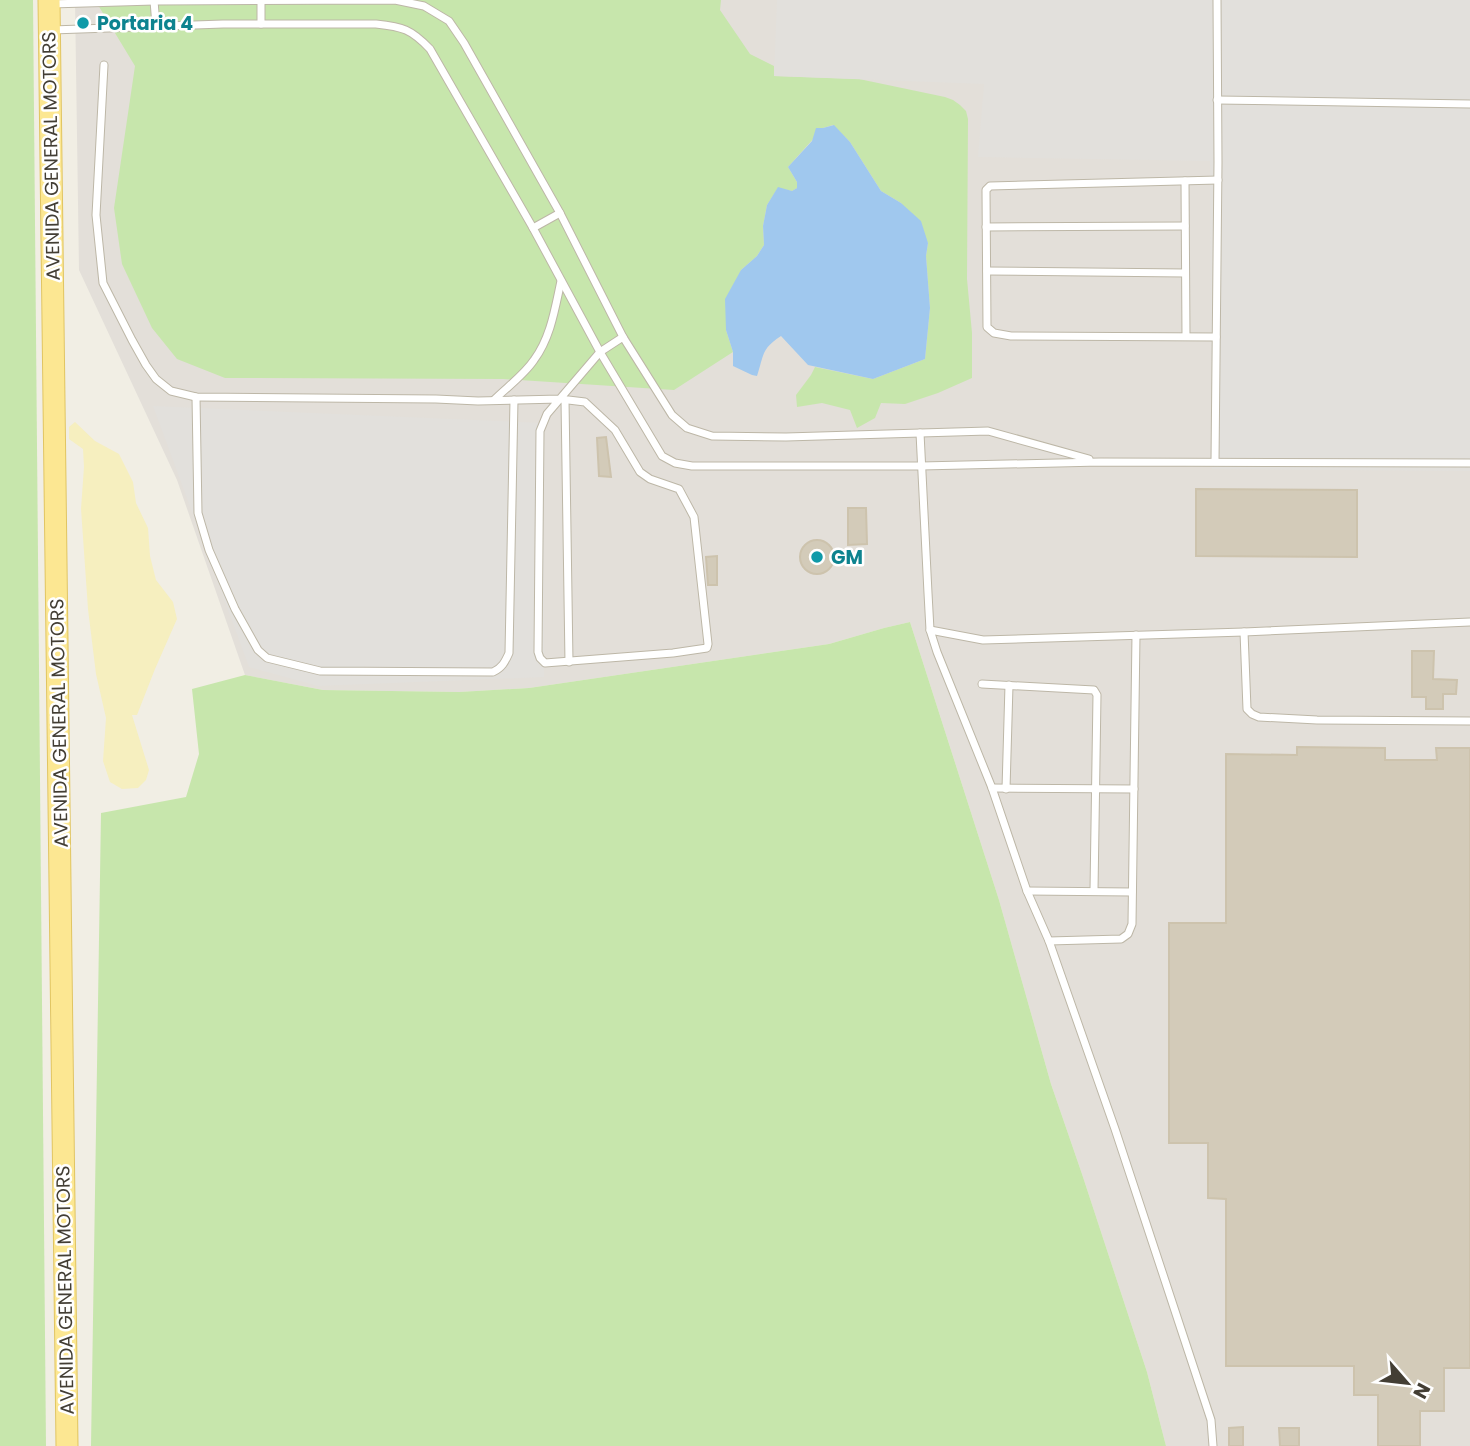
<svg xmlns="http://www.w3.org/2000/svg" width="1470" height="1446" viewBox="0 0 1470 1446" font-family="Poppins,sans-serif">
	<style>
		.industrial { fill: #e3dfd9 }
		.green { fill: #c7e6ac }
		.sand { fill: #f6efbf }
		.parking { fill: #e2e0dc }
		.water { fill: #a0c8ee }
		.building { fill: #d3cbb9; stroke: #cdc3ad; stroke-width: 2 }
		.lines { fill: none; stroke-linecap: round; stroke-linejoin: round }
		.service-casing { stroke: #bdb7a7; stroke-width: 9 }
		.primary-casing { stroke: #e1c562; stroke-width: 23 }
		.service { stroke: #fff; stroke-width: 7 }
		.primary { stroke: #fce792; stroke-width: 21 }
		.culture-dot { fill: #0f9aa8; stroke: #fff; stroke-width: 2.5 }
		.labels { text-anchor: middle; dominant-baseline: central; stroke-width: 5; stroke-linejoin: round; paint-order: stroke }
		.culture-label { font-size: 19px; font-weight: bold; fill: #0d838f; stroke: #fff; text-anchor: start }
		.street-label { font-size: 19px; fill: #433e34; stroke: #fff }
	</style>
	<rect width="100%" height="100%" fill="#f1eee4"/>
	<polygon class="industrial" points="75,0 1470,0 1470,1446 1166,1446 1147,1372 1082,1174 1051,1084 999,900 910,622 884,628 829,644 529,688 459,692 323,690 245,675 177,480 79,270"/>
	<g class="green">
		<polygon points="0,0 33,0 46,1446 0,1446"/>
		<polygon points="95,0 721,0 720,10 750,54 774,66 774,76 859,79 945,97 953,100 960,105 966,111 968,119 967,279 972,333 972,378 938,393 905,404 881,403 875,418 857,428 850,410 822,403 797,407 796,395 811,375 815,367 873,379 925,359 930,308 926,256 928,243 901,203 881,191 850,142 833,125 823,128 788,167 797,182 797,188 792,191 778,188 767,205 763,226 764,245 757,256 741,270 726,330 733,352 674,390 503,379 225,378 177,359 152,328 122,264 114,208 135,66"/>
		<polygon points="910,622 999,900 1051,1084 1082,1174 1147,1372 1166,1446 91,1446 101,813 186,797 199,754 192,689 245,675 323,690 459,692 529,688 829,644 884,628"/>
	</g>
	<polygon class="sand" points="75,422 95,441 119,454 133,482 136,503 148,528 150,556 156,580 173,602 177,619 155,669 137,715 132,715 149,770 146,780 138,788 122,789 110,782 103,761 106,718 96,674 88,609 81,509 84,467 83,449 69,439 69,427"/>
	<g class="parking">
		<polygon points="777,0 1470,0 1470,471 1212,469 1210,161 978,157 984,84 774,76"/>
		<polygon points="153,406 544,423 544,677 318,686 249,667"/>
	</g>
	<path class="water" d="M834 125 850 142 881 191 901 203 921 221 928 243 926 256 930 308 925 359 873 379 808 365 781 336C761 349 764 355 757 376L752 375 733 366V352L726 330 725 299 741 270 757 256 764 245 763 226 767 205 778 187 792 191 797 188V182L788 167 812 141 816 128H823Z"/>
	<g class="building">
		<polygon points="606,437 611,477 599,476 597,438"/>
		<polygon points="1196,489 1357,490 1357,557 1196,556"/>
		<polygon points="848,508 866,508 867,544 848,545"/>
		<circle cx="817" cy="557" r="17"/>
		<polygon points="717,556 717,585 708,585 706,557"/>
		<polygon points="1412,651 1434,651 1433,679 1457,680 1456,694 1443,694 1443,709 1426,709 1426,697 1412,697"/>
		<polygon points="1297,747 1385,748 1385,760 1437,760 1436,748 1470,748 1470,1368 1444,1368 1444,1411 1420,1411 1420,1446 1378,1446 1378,1395 1354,1395 1354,1366 1226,1366 1226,1199 1208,1198 1208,1143 1169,1143 1169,923 1226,923 1226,754 1297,755"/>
		<polygon points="1243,1427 1243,1446 1229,1446 1229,1428"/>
		<polygon points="1279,1428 1299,1428 1299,1446 1280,1446"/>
	</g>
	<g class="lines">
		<g class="service-casing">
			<g id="service">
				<polyline points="261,0 261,24"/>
				<polyline points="154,1 156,25"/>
				<polyline points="51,4 154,1 395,0 424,6 449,21 464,43 560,213 623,337 672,415 687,428 712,436 786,437 988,431 1089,459"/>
				<path d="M52 30 223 24H376C403 27 411 29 430 49L533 228 600 352 662 456 675 463 692 466H921L1100 462 1470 463"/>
				<polyline points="104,65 96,215 103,283 132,340 146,365 156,379 171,391 196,397 436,399 478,401 560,399 585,402 615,430 640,472 650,479 679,489 694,517 708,644 707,648 673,653 545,663 540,658 538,652 540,431 547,414 600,352 623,337"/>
				<polyline points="1217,100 1470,104"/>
				<polyline points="1185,181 1186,336"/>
				<polyline points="986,227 1185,226"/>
				<polyline points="533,228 560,213"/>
				<polyline points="987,271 1185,273"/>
				<polyline points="1216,337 1011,336 994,333 987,327 986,190 990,186 1218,180"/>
				<path d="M196 397 198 513 209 550 235 609 258 650 267 658 320 671 493 672C502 668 505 662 509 653L514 400"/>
				<path d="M494 400C507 387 524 375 534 360 551 337 555 308 561 281"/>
				<polyline points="565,400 569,662"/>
				<polyline points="920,433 928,593 930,630 937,652 992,788 1027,891 1049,941 1115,1129 1211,1420 1213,1446"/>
				<polyline points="1215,461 1218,162 1217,0"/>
				<polyline points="930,630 983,640 1244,632 1470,622"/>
				<polyline points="1244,632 1247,709 1252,714 1259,717 1317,720 1470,721"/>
				<polyline points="982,684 1094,690 1097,695 1094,891"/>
				<polyline points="992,788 1134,789"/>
				<polyline points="1006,789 1009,685"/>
				<polyline points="1027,891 1132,892"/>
				<polyline points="1049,941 1121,939 1128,934 1132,924 1136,635"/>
			</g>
		</g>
		<g class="primary-casing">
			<polyline id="primary" points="49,0 67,1446"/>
		</g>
		<use href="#service" class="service"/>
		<use href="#primary" class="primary"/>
	</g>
	<g class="culture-dot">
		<circle cx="83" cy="23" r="7"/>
		<circle cx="817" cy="557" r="7"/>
	</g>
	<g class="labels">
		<g class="culture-label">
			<text x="97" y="23">Portaria 4</text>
			<text x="831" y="557">GM</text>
		</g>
		<g class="street-label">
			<text transform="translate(51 156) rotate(-91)">AVENIDA GENERAL MOTORS</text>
			<text transform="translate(59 723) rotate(-91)">AVENIDA GENERAL MOTORS</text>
			<text transform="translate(65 1290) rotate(-91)">AVENIDA GENERAL MOTORS</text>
		</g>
	</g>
	<g transform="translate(1407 1383) rotate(118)" stroke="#ffffff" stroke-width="5" paint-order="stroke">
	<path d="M0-5L12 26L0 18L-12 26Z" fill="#433e34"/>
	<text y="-10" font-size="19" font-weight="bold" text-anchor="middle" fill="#433e34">N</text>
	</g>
</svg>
